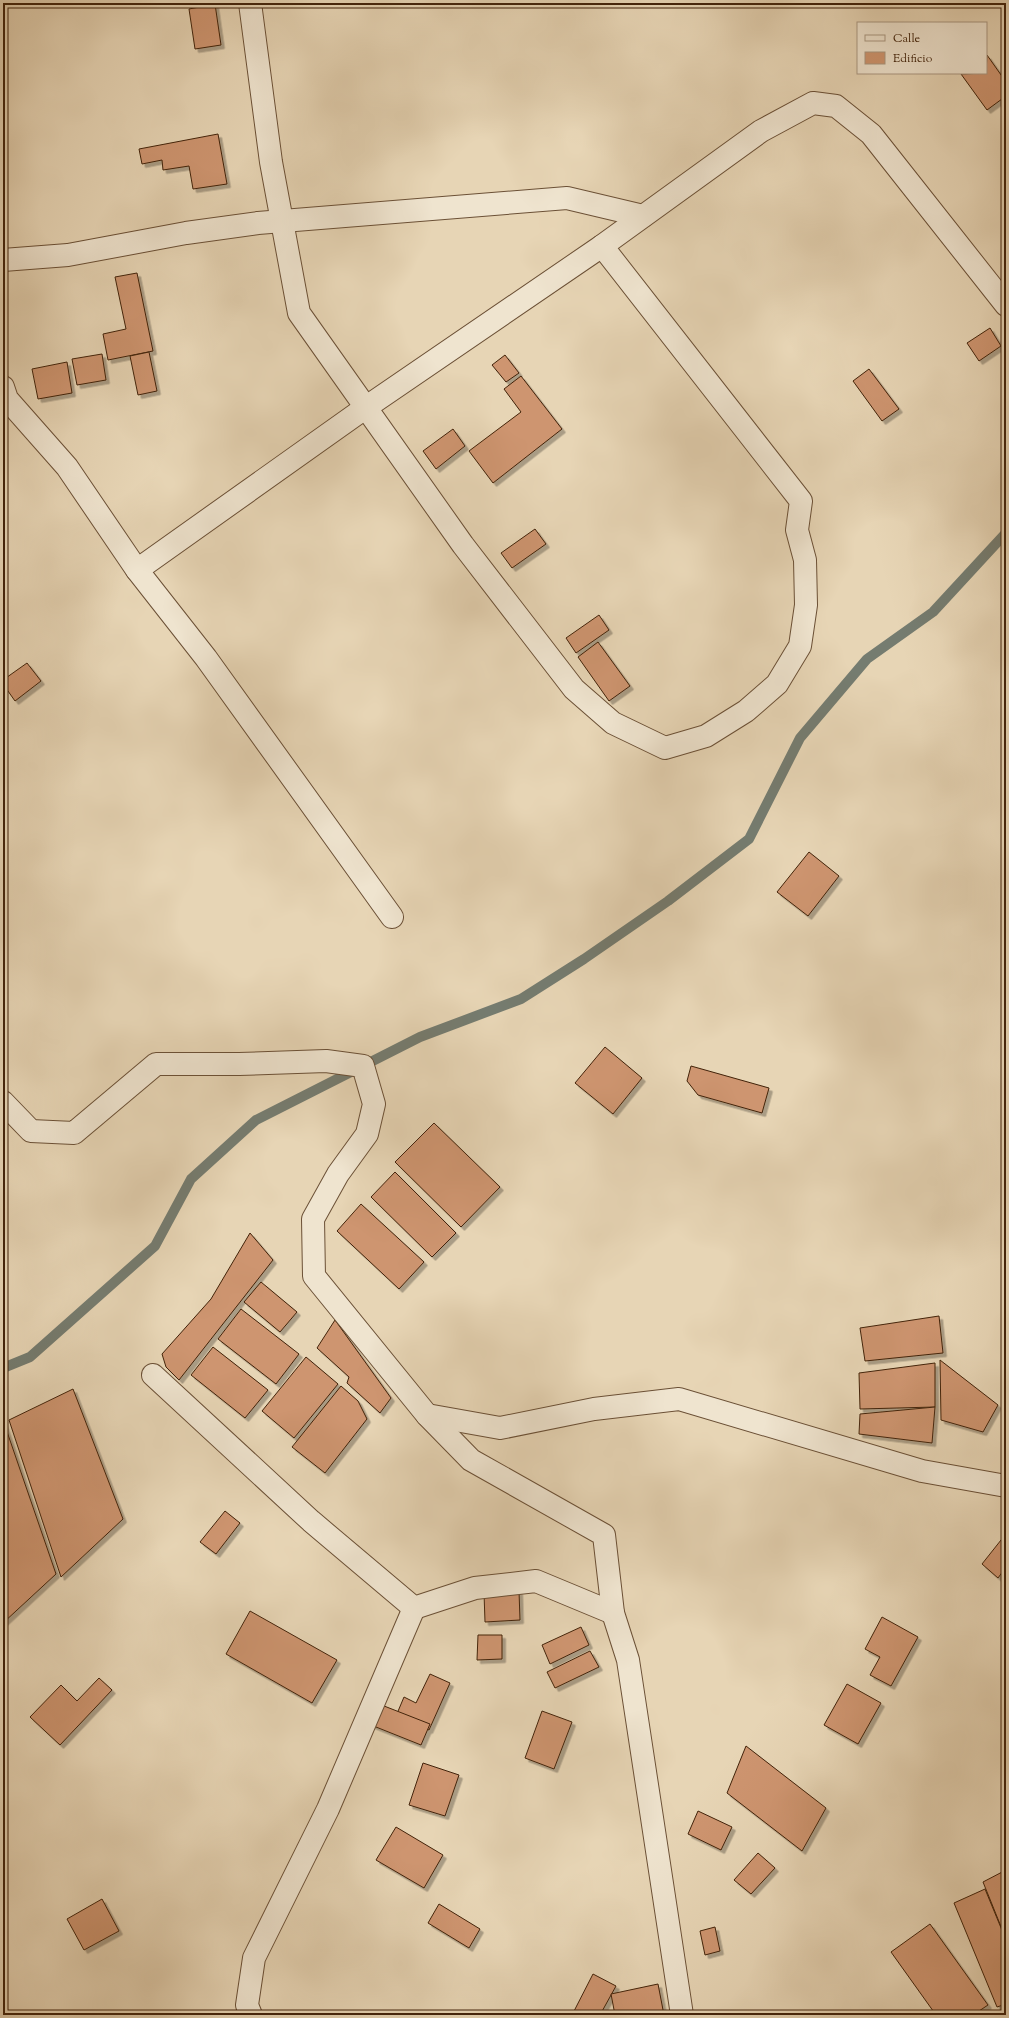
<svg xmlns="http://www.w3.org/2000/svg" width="1009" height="2018" viewBox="0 0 1009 2018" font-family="'Sorts Mill Goudy',serif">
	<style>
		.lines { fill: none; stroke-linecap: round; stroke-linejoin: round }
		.stream { stroke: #757c70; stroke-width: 10 }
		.building { fill: #ce956f; stroke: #42230b; filter: url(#shadow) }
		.minor-casing { stroke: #6b5036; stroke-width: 24 }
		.minor { stroke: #efe4cf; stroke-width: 22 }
	</style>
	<defs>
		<filter id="shadow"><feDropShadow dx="3.5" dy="3.5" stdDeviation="0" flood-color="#0004"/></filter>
	</defs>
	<rect width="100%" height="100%" fill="#e7d5b5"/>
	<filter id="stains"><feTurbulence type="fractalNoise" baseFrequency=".005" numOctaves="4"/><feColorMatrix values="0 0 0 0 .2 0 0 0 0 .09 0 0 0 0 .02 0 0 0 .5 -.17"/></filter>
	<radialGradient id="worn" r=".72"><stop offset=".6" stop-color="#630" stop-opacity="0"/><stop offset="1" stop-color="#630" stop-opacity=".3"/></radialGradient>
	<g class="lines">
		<polyline class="stream" points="3,1368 30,1357 155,1246 191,1179 256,1120 420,1037 521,999 584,959 668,901 749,839 800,738 867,659 933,612 1006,533"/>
	</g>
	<g class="building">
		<polygon points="215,4 221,45 195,49 189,9"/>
		<polygon points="987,55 1006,82 1006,96 987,110 961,74 986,73"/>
		<polygon points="218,134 227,184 193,189 189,166 163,170 162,160 142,164 139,149"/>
		<polygon points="137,273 153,351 108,360 103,334 126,329 115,277"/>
		<polygon points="990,328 1001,346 979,361 967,343"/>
		<polygon points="149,352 157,391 138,395 130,356"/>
		<polygon points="102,354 106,380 77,385 72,359"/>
		<polygon points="505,355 519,373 506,382 492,365"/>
		<polygon points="67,362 72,393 38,399 32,369"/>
		<polygon points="869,369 899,409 882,421 853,381"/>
		<polygon points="521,376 562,429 493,483 469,451 521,412 504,389"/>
		<polygon points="453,429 465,446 436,469 423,451"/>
		<polygon points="535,529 546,544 512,568 501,553"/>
		<polygon points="599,615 609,630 576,653 566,638"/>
		<polygon points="598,642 630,686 609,701 578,657"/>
		<polygon points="27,663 41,681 15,701 3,684 3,680"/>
		<polygon points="809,852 839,876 808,916 777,892"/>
		<polygon points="605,1047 642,1078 613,1114 575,1083"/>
		<polygon points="691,1066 769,1088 762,1113 698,1095 687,1081"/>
		<polygon points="434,1123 500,1187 461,1227 395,1162"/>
		<polygon points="395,1172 456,1233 432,1257 371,1197"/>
		<polygon points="361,1204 424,1262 399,1289 337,1231"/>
		<polygon points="250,1233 273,1260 179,1380 166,1367 162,1354 211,1299"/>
		<polygon points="261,1282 297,1312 280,1332 244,1302"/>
		<polygon points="241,1309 299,1354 276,1384 218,1339"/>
		<polygon points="939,1316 943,1353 865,1361 860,1328"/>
		<polygon points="335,1320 391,1398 380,1413 347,1383 349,1377 317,1348"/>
		<polygon points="213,1347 268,1390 245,1418 191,1375"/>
		<polygon points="306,1357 338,1384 294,1438 262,1411"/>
		<polygon points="940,1360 998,1405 983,1432 941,1420"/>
		<polygon points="935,1363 935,1407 860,1409 859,1373"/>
		<polygon points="341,1386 358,1401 367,1419 325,1473 292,1447"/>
		<polygon points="73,1389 123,1519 61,1577 9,1420"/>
		<polygon points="935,1407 932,1443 859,1434 860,1414"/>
		<polygon points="3,1420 56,1574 3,1623"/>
		<polygon points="225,1511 240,1523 216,1554 200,1542"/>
		<polygon points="1005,1535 1006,1554 1003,1558 1006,1561 1006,1567 998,1578 982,1564"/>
		<polygon points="519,1591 520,1620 485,1622 484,1593"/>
		<polygon points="250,1611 337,1660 312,1703 226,1654"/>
		<polygon points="882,1617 918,1637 891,1686 870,1675 880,1657 865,1649"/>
		<polygon points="581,1627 589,1645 550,1664 542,1645"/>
		<polygon points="478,1635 502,1635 502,1659 477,1660"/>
		<polygon points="590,1651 599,1667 555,1688 547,1672"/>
		<polygon points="430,1674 450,1683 429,1730 396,1716 404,1697 416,1703"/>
		<polygon points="99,1678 112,1690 60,1745 30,1717 61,1685 77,1701"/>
		<polygon points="847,1684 881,1703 858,1744 824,1725"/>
		<polygon points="379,1704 430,1724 421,1745 371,1725"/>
		<polygon points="542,1711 572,1722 554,1769 525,1758"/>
		<polygon points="746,1746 826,1808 802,1851 727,1793"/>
		<polygon points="423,1763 459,1775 445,1816 409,1805"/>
		<polygon points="698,1811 732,1827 721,1850 688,1834"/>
		<polygon points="396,1827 443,1855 424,1888 376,1860"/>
		<polygon points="758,1853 775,1868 751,1894 734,1880"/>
		<polygon points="1006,1870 1006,1939 983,1882"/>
		<polygon points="985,1889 1006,1940 1006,2004 997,2007 954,1903"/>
		<polygon points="102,1899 119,1931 84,1950 67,1919"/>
		<polygon points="439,1904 480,1929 469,1948 428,1923"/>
		<polygon points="930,1924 988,2005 973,2015 936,2015 891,1952"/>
		<polygon points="715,1927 720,1951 705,1955 700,1931"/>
		<polygon points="593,1974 616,1986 600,2015 572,2015"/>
		<polygon points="658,1984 664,2015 615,2015 611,1994"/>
	</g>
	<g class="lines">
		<g class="minor-casing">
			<g id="minor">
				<polyline points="250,3 271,162 299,313 463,545 574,689 613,723 665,748 706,736 746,711 777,684 800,646 806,605 805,560 797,530 801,501 602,246"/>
				<polyline points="3,260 68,255 186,233 258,223 567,198 643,216"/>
				<polyline points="3,387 7,399 67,467 137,570 206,658 392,917"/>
				<polyline points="137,570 365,408 602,246 761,131 813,103 836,106 871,134 1006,305"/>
				<polyline points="3,1102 31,1131 74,1133 156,1064 239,1064 326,1061 363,1066 374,1104 367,1134 338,1174 313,1219 314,1276 427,1415 471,1460 604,1535 613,1613 628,1660 682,2015"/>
				<polyline points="153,1375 311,1521 414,1608 475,1588 536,1581 613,1613"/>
				<polyline points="427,1415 500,1428 594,1409 679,1399 922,1471 1006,1486"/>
				<polyline points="251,2015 247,2005 254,1958 328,1809 414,1608"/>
			</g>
		</g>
		<use href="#minor" class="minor"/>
	</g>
	<rect width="1009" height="2018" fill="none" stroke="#e7d5b5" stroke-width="16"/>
	<rect x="4" y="4" width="1001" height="2010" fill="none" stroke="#42230b" stroke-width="2"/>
	<rect x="8" y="8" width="993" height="2002" fill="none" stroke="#42230b"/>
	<rect x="857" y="22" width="130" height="52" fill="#efe4cf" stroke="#aa9781"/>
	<rect x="865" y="35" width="20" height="6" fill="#efe4cf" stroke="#aa9781"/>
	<text x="893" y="42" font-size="12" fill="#42230b">Calle</text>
	<rect x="865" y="52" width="20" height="12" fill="#ce956f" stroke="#aa9781"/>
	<text x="893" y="62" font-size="12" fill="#42230b">Edificio</text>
	<rect width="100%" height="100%" filter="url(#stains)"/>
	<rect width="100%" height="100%" fill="url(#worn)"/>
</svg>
